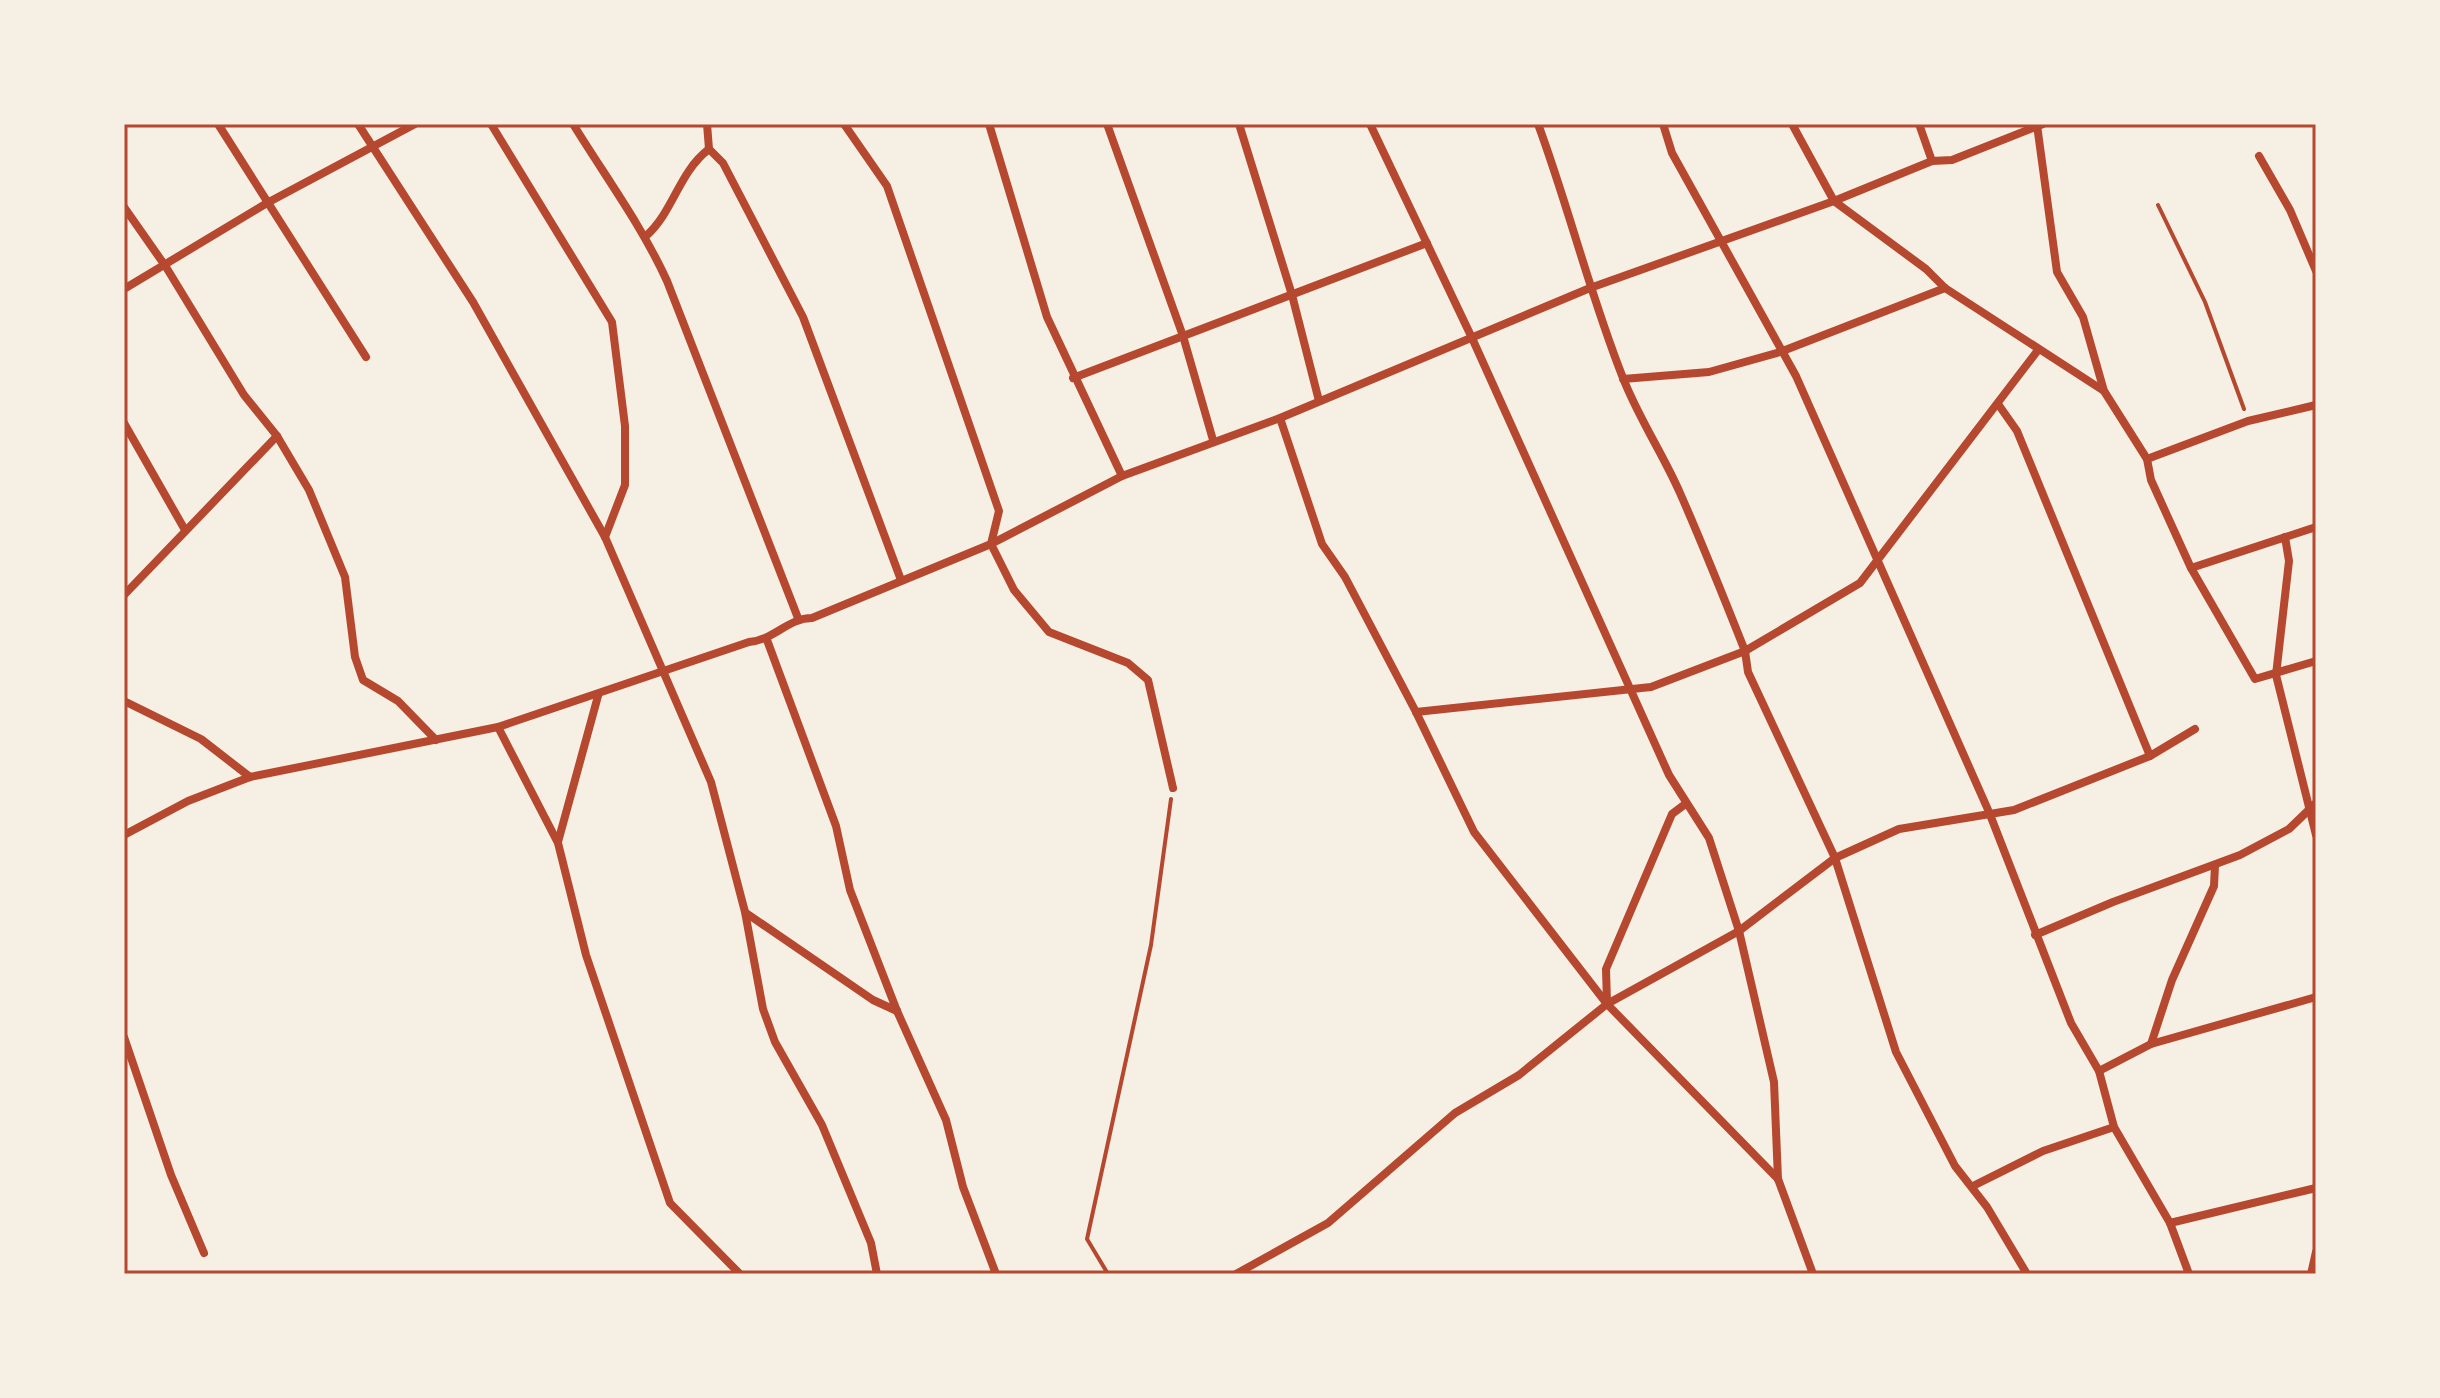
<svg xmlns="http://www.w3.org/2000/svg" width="2440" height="1398" viewBox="0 0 2440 1398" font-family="'Nunito Sans',sans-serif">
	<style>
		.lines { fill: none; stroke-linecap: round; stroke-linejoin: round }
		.path { stroke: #b5482f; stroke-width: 4 }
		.minor { stroke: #b5482f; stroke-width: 8 }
		.neatline { fill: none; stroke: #b5482f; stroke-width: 3 }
	</style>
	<rect width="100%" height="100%" fill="#f6efe4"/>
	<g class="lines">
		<g class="path">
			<polyline points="2158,205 2205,302 2244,409"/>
			<polyline points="1108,1274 1087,1239 1151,945 1171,799"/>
		</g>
		<g class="minor">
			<polyline points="218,124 366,357"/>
			<polyline points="358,124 473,302 605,537 711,782 745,912 763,1009 775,1042 822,1125 871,1243 877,1274"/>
			<polyline points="491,124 612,322 625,426 625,485 605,537"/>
			<path d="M573 124C605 176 642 226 667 281L798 618"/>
			<polyline points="707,124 709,149 723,163 803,317 901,580"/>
			<polyline points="844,124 887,186 999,511 991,544 1014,590 1049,632 1128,663 1148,680 1173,788"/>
			<polyline points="989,124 1047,317 1122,476"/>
			<polyline points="1107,124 1183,336 1213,440"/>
			<polyline points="1239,124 1292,295 1319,401"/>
			<polyline points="1370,124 1472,338 1669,775 1709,838 1739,931 1774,1082 1778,1179"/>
			<path d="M1538 124C1569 208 1590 295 1623 378 1639 419 1663 454 1680 493 1703 545 1724 598 1745 651L1748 672 1835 858 1896 1052 1955 1166 1987 1207 2027 1274"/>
			<polyline points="1663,124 1672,153 1796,376 1989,812 2071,1023 2099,1071 2114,1127 2170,1223 2189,1274"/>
			<polyline points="1792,124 1834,201 1926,269 1945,288 2104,391"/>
			<polyline points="1919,124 1932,161"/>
			<polyline points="2037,125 2057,272 2083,317 2104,391 2147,459 2151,480 2191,568 2255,679 2316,661"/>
			<polyline points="2259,156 2290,210 2316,271"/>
			<polyline points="124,207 166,267 244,395 277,436 309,490 345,577 355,657 363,680 398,701 436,740"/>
			<path d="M646 236C674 211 678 173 709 149"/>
			<polyline points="124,289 267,203 415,124"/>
			<polyline points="1073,378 1427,243"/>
			<polyline points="1623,379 1709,372 1780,352 1945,288"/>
			<polyline points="1998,404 2017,431 2150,756"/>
			<polyline points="1280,418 1322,544 1345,577 1416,712 1474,832 1607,1004 1778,1179 1813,1274"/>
			<polyline points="124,423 185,530"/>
			<polyline points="2147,459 2248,421 2316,405"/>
			<polyline points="2285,537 2289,561 2276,675 2316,835"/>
			<polyline points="2191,568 2316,527"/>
			<polyline points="124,595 277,436"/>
			<polyline points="767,640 836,826 850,890 897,1011 946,1120 963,1187 996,1274"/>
			<polyline points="124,701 201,739 250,777"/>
			<polyline points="1416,712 1651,687 1745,651 1860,583 2038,350"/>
			<polyline points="498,727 558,843 586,955 670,1203 740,1274"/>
			<path d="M124 835 188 801 250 777 498 727 749 642C774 640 788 618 812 618L991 544 1122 476 1280 418 1590 288 1834 201 1932 161 1952 160 2043 124"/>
			<polyline points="558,842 598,696"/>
			<polyline points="746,913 873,1000 897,1011"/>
			<polyline points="2035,935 2113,902 2240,855 2289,829 2316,803"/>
			<polyline points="1607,1003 1606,969 1672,814 1684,805"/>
			<polyline points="124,1037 171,1175 204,1253"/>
			<polyline points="2151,1044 2172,980 2214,886 2215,865"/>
			<polyline points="2099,1071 2151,1044 2316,997"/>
			<polyline points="1973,1186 2043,1151 2114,1127"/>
			<polyline points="2170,1223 2316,1188"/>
			<polyline points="1236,1274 1328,1223 1455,1113 1519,1075 1607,1004 1739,931 1835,858 1899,829 2014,810 2150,756 2195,729"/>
			<polyline points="2311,1274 2316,1252"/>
		</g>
	</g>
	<rect width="2440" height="1398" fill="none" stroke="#f6efe4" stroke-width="252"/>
	<rect x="126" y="126" width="2188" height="1146" class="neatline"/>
</svg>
